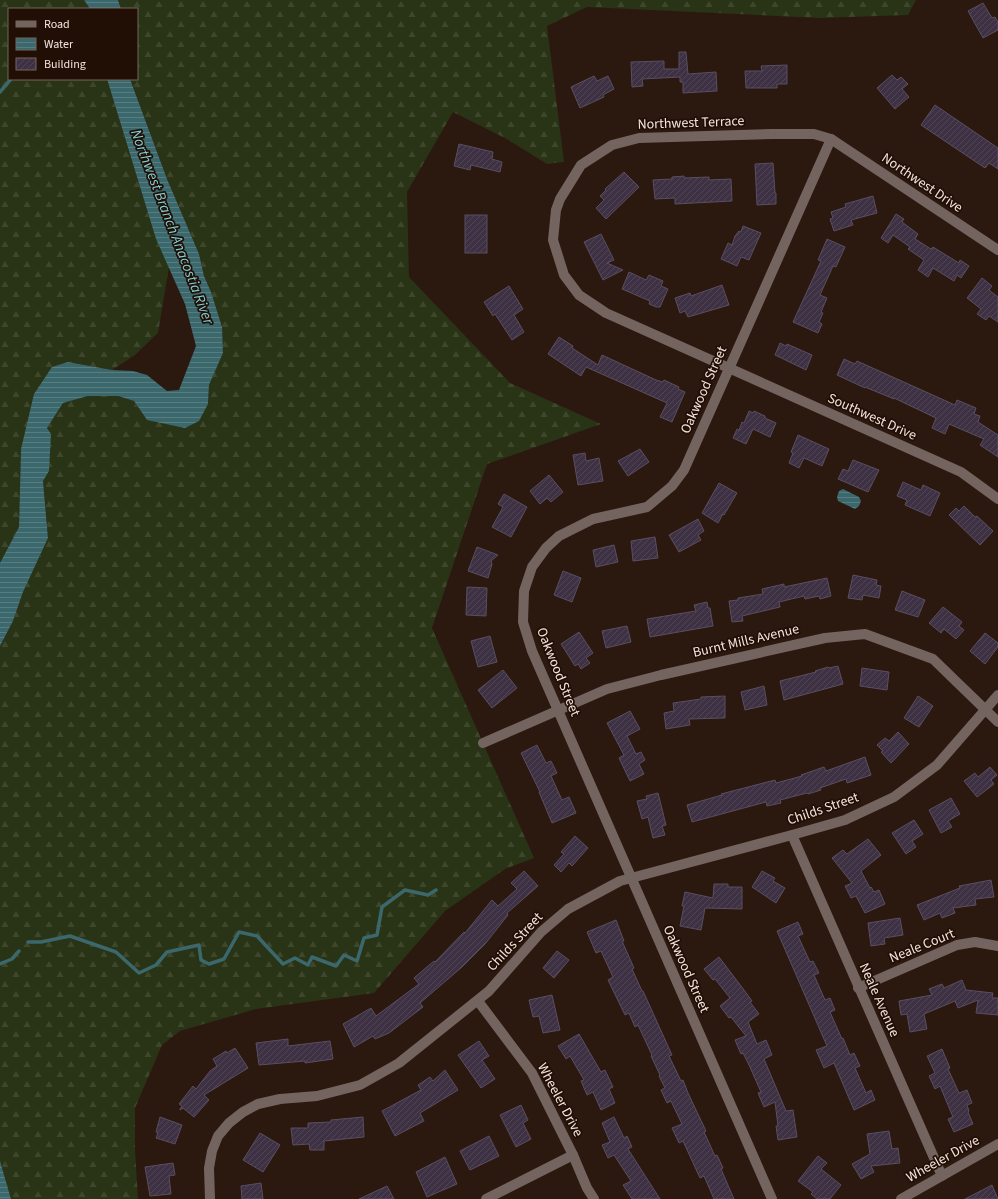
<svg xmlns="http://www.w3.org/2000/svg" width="998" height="1199" viewBox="0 0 998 1199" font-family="'Source Sans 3',sans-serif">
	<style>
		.forest { fill: url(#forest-firs) }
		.water { fill: url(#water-rules) }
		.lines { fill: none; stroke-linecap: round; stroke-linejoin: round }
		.stream { stroke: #3b686c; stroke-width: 3.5 }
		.building { fill: url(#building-hatch); stroke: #5a4e62 }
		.minor { stroke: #74645f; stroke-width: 10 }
		.labels { text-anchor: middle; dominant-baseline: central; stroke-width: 3.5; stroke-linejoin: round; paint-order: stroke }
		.street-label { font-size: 14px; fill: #f2e4dd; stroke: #210f05 }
		.water-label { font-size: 15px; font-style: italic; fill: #80d0d8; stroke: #210f05 }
	</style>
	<defs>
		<pattern id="forest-firs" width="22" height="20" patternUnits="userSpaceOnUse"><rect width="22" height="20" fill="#293316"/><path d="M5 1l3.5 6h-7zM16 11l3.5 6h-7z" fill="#3e472c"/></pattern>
		<pattern id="water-rules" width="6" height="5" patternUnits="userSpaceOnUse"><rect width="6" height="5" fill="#3b686c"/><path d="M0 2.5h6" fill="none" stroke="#587d81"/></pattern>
		<pattern id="building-hatch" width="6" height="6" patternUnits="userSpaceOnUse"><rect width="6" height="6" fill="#3d3143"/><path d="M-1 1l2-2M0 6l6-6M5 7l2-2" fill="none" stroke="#504555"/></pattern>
	</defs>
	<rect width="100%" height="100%" fill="#2b180e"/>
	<g class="forest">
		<polygon points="0,0 84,0 90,9 9,9 9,79 107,79 156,239 169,267 158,333 135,355 112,370 68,362 21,449 19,527 0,563"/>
		<polygon points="118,0 916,0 908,15 820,18 587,7 547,26 564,162 547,164 505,138 453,112 407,192 409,277 510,383 601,424 487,464 432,628 534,858 505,869 445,911 374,993 256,1009 180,1031 162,1045 135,1108 135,1150 138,1199 11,1199 0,1161 0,646 13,621 23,592 48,538 43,481 49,471 47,428 63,403 88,396 118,396 134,401 147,420 208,405 209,385 223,353 211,292 204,276 199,254 167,179 130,79 137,79 137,9 121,9"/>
	</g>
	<g class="water">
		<polygon points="84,0 118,0 121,9 90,9"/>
		<polygon points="107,79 130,79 167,179 199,254 204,276 211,292 222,327 223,353 209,385 208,404 199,421 185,428 147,420 134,401 118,396 88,396 63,403 47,428 51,434 49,471 43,481 48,538 23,592 13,621 0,646 0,563 19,527 21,449 34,394 52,367 68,362 112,370 133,371 147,375 167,391 179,390 196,346 185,304 156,239"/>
		<polygon points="843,489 859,497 861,501 859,506 855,509 838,501 837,497 839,491"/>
		<polygon points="0,1161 11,1199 0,1199"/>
	</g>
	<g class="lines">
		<g class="stream">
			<polyline points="0,92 11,79"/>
			<polyline points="28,942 41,942 70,936 116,952 139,973 156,965 167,952 199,945 201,960 209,964 224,959 239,932 257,936 283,964 295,958 308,965 312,957 336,966 344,955 357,961 364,938 377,935 382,907 405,890 428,895 436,890"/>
			<polyline points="0,964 12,959 19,951"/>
		</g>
	</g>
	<g class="building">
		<polygon points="983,3 992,18 995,17 998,22 998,30 983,38 968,11"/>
		<polygon points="679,52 686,52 688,74 716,72 717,91 683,93 683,82 680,82 680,77 642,79 643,86 632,87 631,62 664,61 664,69 679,69"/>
		<polygon points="787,65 787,84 777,84 777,88 746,88 745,71 762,71 761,66"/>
		<polygon points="892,75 897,80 901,77 908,84 902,89 909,97 895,109 877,88"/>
		<polygon points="594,76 597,81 608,76 614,89 603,95 604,97 580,108 571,87"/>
		<polygon points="935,105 998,148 998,169 989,163 985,168 921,125"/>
		<polygon points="459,144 493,152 492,159 502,162 500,172 471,165 470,170 454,166"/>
		<polygon points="773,163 775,193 776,193 776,204 757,205 755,164"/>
		<polygon points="624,172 639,187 606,219 596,208 604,200 600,196 606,190 605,189"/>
		<polygon points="684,176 684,178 709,177 709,180 731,179 732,201 675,204 675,198 655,199 653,180 672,179 672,177"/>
		<polygon points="873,196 877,213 851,220 853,225 834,231 830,219 833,218 831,212 846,207 845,204"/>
		<polygon points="896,214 904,219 902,222 918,234 915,239 931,249 933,247 959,263 960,260 969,266 961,278 957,275 954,281 933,268 928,277 918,270 924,260 908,249 910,247 893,235 888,243 881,238"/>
		<rect x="465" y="215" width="22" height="38"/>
		<polygon points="743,226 761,233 749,260 741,257 737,266 721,259 728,243 732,245 735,236 739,231 741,232"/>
		<polygon points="601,234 614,260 607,263 623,270 603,280 584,242"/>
		<polygon points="827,239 845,247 836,267 833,266 820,295 827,298 821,312 823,313 819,322 822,324 818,333 793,322 821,261 818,260"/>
		<polygon points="629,272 646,280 649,275 663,281 661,286 668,289 660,307 656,307 649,304 650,301 622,289"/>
		<polygon points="982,278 992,286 989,290 998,297 998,322 989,316 986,320 977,314 981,309 967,298"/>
		<polygon points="722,285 729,305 688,317 685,311 680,313 675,298 690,293 691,296"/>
		<polygon points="509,286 523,309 514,315 524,332 512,340 495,314 493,316 484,302"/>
		<polygon points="559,337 573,346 572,348 598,365 602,355 656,380 663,382 664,380 679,387 678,389 685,392 672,422 660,417 667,403 586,367 581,376 548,354"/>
		<polygon points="780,343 786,346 787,344 812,355 806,370 775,355"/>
		<polygon points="844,359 855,364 857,361 955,405 957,400 976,408 974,414 980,416 978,422 998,435 998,457 980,445 984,439 949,424 945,434 932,428 936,418 894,398 894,399 865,387 865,388 837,375"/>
		<polygon points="749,411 753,413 754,411 765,416 765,418 776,423 770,437 753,429 746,444 733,438 737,429 739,430 742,422 744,423"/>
		<polygon points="798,435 829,449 822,466 804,458 799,468 789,463 793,453 791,452"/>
		<polygon points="640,449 649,462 628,476 618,461"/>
		<polygon points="585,453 586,461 599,458 603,481 578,485 573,455"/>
		<polygon points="853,460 879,470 868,492 838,479 843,469 848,471"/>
		<polygon points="549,475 563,492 551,502 547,498 540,504 530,491"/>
		<polygon points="903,482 921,490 923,485 940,493 930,516 905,505 907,500 897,496"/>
		<polygon points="719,483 737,493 724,515 723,514 718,523 702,513"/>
		<polygon points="504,494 527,507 511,537 492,527 503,507 498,504"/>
		<polygon points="964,506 975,517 977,516 993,531 980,545 949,515 956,508 959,511"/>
		<polygon points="698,519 704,531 698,535 701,540 679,552 669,535"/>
		<polygon points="655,537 658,558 633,561 631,541"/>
		<polygon points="614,545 618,562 596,567 593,550"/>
		<polygon points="477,547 498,555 491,561 492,564 488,578 468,571"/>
		<polygon points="563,571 581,578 572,602 554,595"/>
		<polygon points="853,575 877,580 876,585 881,586 879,598 863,595 862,600 848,598"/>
		<polygon points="827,578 831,596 820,599 819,596 805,599 804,596 779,602 780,607 742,616 743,621 732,622 729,601 738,600 738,598 763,594 762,589 784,584 784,587"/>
		<polygon points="467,587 487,588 486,616 466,615"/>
		<polygon points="902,591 925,600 918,617 895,610"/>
		<polygon points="707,602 708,608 710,608 713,626 650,637 647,619 696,611 694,605"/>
		<polygon points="943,607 962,622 959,626 964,630 956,639 944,629 941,633 929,623"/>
		<polygon points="627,626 631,642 606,648 602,631"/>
		<polygon points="579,632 593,653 586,658 590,663 581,669 578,664 575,666 561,644"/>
		<polygon points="985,633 998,643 998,647 985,664 970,651"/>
		<polygon points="490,636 497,662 478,667 471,641"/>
		<polygon points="838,666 843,684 784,700 780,681 816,672 815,671 828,667 829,668"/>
		<polygon points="862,668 889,672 887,690 860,686"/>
		<polygon points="503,670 517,688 492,708 478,690"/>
		<polygon points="764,686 767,705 745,710 741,692"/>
		<polygon points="725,696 725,718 689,719 690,725 666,729 664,713 674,711 673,703 701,699 701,697"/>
		<polygon points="918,696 933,706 919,727 904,718"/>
		<polygon points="630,711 640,729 627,736 636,754 641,752 645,760 639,764 644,774 630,781 619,758 624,755 607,723"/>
		<polygon points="898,732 909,744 891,763 881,752 883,751 877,745 885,738 889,741"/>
		<polygon points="537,745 546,763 551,761 557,773 551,776 562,800 569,797 576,813 552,823 539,792 540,792 521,753"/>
		<polygon points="865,757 871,775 847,783 846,779 820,788 821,790 808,794 807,793 780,800 781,803 767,806 766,802 692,822 687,805 722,795 721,794 775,780 776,783 802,776 801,775 824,767 826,771"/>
		<polygon points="990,767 997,775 991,780 994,784 977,797 964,781 975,773 978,777"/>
		<polygon points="658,793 666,825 662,826 665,835 653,838 648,817 642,819 637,801 647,799 646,796"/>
		<polygon points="951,798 960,814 948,821 952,827 941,833 929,810"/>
		<polygon points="914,820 923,834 912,841 916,847 906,854 892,833"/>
		<polygon points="575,836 588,848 572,866 569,863 561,872 554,865 564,854 561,852"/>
		<polygon points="868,839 881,855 861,871 870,888 871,887 874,892 879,890 885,904 865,913 856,896 851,898 845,886 852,883 832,858 843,850 847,854"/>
		<polygon points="524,871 538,886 507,913 508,915 485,944 462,967 420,1003 423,1007 389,1033 375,1039 373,1036 354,1047 343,1024 371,1008 376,1016 419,984 414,978 434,961 435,962 464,932 465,933 492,900 498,906 517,889 511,883"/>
		<polygon points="762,871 775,878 773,881 785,888 776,903 752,887"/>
		<polygon points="991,880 994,897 975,899 976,905 953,908 955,913 942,918 940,913 924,920 917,905 960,888 959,886"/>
		<polygon points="714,884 728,884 728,887 742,887 742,909 705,908 701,930 680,926 684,906 682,906 685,892 713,898"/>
		<polygon points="900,918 903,935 884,938 885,944 871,946 868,923"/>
		<polygon points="616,920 624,941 622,941 634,968 632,969 642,991 643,991 672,1055 669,1056 681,1081 683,1080 688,1093 706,1131 704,1132 715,1156 717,1155 723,1168 721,1169 734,1199 714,1199 704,1176 700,1178 683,1141 679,1143 672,1128 682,1124 671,1101 667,1103 661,1090 665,1088 659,1076 660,1075 651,1056 652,1055 638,1025 635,1027 629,1013 625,1015 608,980 613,977 601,951 596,953 587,932"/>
		<polygon points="798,922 803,934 798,936 810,962 813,961 819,973 814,975 825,1000 830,998 835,1010 830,1012 842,1039 843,1038 850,1055 854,1053 860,1066 855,1068 866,1093 871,1090 875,1100 854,1110 834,1063 824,1068 816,1050 827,1046 777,931"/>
		<polygon points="557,951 569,960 554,978 543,968"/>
		<polygon points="719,957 747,994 752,1001 750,1002 759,1014 748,1022 757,1044 766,1040 772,1055 764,1059 786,1111 793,1110 797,1137 778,1140 776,1126 778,1126 775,1102 764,1107 758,1093 761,1092 749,1065 743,1053 741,1054 735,1040 746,1036 731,1017 729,1018 720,1006 730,998 715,979 713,980 704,969"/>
		<polygon points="962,980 966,990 993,993 992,998 998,998 998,1015 976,1013 978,1000 958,1008 955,1001 924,1014 927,1029 910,1032 907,1014 901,1015 899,1001 932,995 929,989 942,984 944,988"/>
		<polygon points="552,995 560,1030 543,1033 539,1016 533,1017 529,1000"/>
		<polygon points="579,1034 601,1072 605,1070 613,1087 609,1089 615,1103 601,1110 593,1092 587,1095 581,1081 584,1080 570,1056 566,1059 558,1046"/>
		<polygon points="288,1039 288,1046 330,1041 333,1059 305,1063 305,1061 259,1065 256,1043"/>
		<polygon points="479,1041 489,1056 482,1060 495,1079 481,1088 458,1055"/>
		<polygon points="235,1048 248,1068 204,1095 209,1100 194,1117 183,1108 180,1110 180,1109 182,1106 179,1104 193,1086 196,1089 210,1071 217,1066 213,1059 226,1051 227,1053"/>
		<polygon points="942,1049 950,1068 948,1069 959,1093 967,1090 972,1103 967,1105 969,1111 968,1112 973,1124 954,1132 948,1119 953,1117 940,1086 935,1089 929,1076 935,1073 927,1056"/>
		<polygon points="445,1070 458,1090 420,1113 424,1121 395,1136 382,1111 421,1090 418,1085 430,1077 433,1081"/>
		<polygon points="521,1105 528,1120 523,1123 531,1139 516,1147 500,1115"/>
		<polygon points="160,1117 182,1125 175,1144 156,1138 158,1133 156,1132"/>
		<polygon points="363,1117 364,1137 324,1141 324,1150 310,1150 309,1144 293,1145 291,1128 308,1128 308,1123 331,1122 331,1120"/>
		<polygon points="614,1117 624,1138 627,1136 632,1147 628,1149 660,1199 632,1199 623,1185 631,1181 614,1155 608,1158 602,1145 610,1142 602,1123"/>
		<polygon points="889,1131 892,1149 898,1148 900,1163 871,1166 874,1172 861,1179 852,1164 870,1154 867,1134"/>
		<polygon points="260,1133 280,1145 263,1172 243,1160"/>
		<polygon points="489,1136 499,1156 470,1170 460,1151"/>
		<polygon points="818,1156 827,1163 821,1169 841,1185 830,1199 817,1199 811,1194 813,1192 798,1181"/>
		<polygon points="445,1157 457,1184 427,1197 416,1172"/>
		<polygon points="173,1163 175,1175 169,1176 171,1194 150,1196 145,1167"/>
		<polygon points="261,1183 263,1199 242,1199 241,1186"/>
		<polygon points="992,1185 998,1199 965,1199"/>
		<polygon points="387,1186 394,1199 359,1199"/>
	</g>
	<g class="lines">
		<g class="minor">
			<polyline points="998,250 831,139 814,134 772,134 639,138 612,145 581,165 560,199 556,210 553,240 564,275 579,295 606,313 961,472 998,499"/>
			<polyline points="483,743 607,689 661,675 825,638 865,634 933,659 998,722"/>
			<polyline points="792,835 942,1176"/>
			<polyline points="858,988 957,945 975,942 998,946"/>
			<polyline points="478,1001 532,1073 573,1155 587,1188 594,1199"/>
			<polyline points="210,1199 209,1168 212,1151 218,1136 229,1123 243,1112 258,1104 280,1099 317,1096 360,1085 399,1063 489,991 541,932 568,909 620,881 792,835 845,820 894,797 937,765 998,695"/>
			<polyline points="486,1199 573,1155"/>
			<polyline points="772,1199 532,651 523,622 524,591 532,567 546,548 559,536 593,519 647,507 672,486 684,470 831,139"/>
			<polyline points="901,1199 998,1144"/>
		</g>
	</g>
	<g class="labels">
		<g class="street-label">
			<text transform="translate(691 123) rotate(-2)">Northwest Terrace</text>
			<text transform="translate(922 183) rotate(34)">Northwest Drive</text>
			<text transform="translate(704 390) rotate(-66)">Oakwood Street</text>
			<text transform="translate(872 417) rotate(24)">Southwest Drive</text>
			<text transform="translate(746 641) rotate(-13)">Burnt Mills Avenue</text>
			<text transform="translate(558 672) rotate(68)">Oakwood Street</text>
			<text transform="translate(823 809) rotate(-19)">Childs Street</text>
			<text transform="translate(515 942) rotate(-47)">Childs Street</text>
			<text transform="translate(922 946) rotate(-22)">Neale Court</text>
			<text transform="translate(686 969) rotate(66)">Oakwood Street</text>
			<text transform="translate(879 1000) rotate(66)">Neale Avenue</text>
			<text transform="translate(560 1100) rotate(62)">Wheeler Drive</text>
			<text transform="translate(943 1159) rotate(-29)">Wheeler Drive</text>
		</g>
		<g class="water-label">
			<text transform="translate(172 227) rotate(69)">Northwest Branch Anacostia River</text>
		</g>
	</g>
	<rect x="8" y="8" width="130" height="72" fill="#210f05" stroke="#75645b"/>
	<rect x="16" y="21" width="20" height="6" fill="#74645f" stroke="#75645b"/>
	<text x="44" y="28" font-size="12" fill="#f2e4dd">Road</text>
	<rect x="16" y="38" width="20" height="12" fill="url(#water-rules)" stroke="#75645b"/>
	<text x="44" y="48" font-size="12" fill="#f2e4dd">Water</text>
	<rect x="16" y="58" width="20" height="12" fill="url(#building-hatch)" stroke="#75645b"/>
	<text x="44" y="68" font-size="12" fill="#f2e4dd">Building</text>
</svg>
